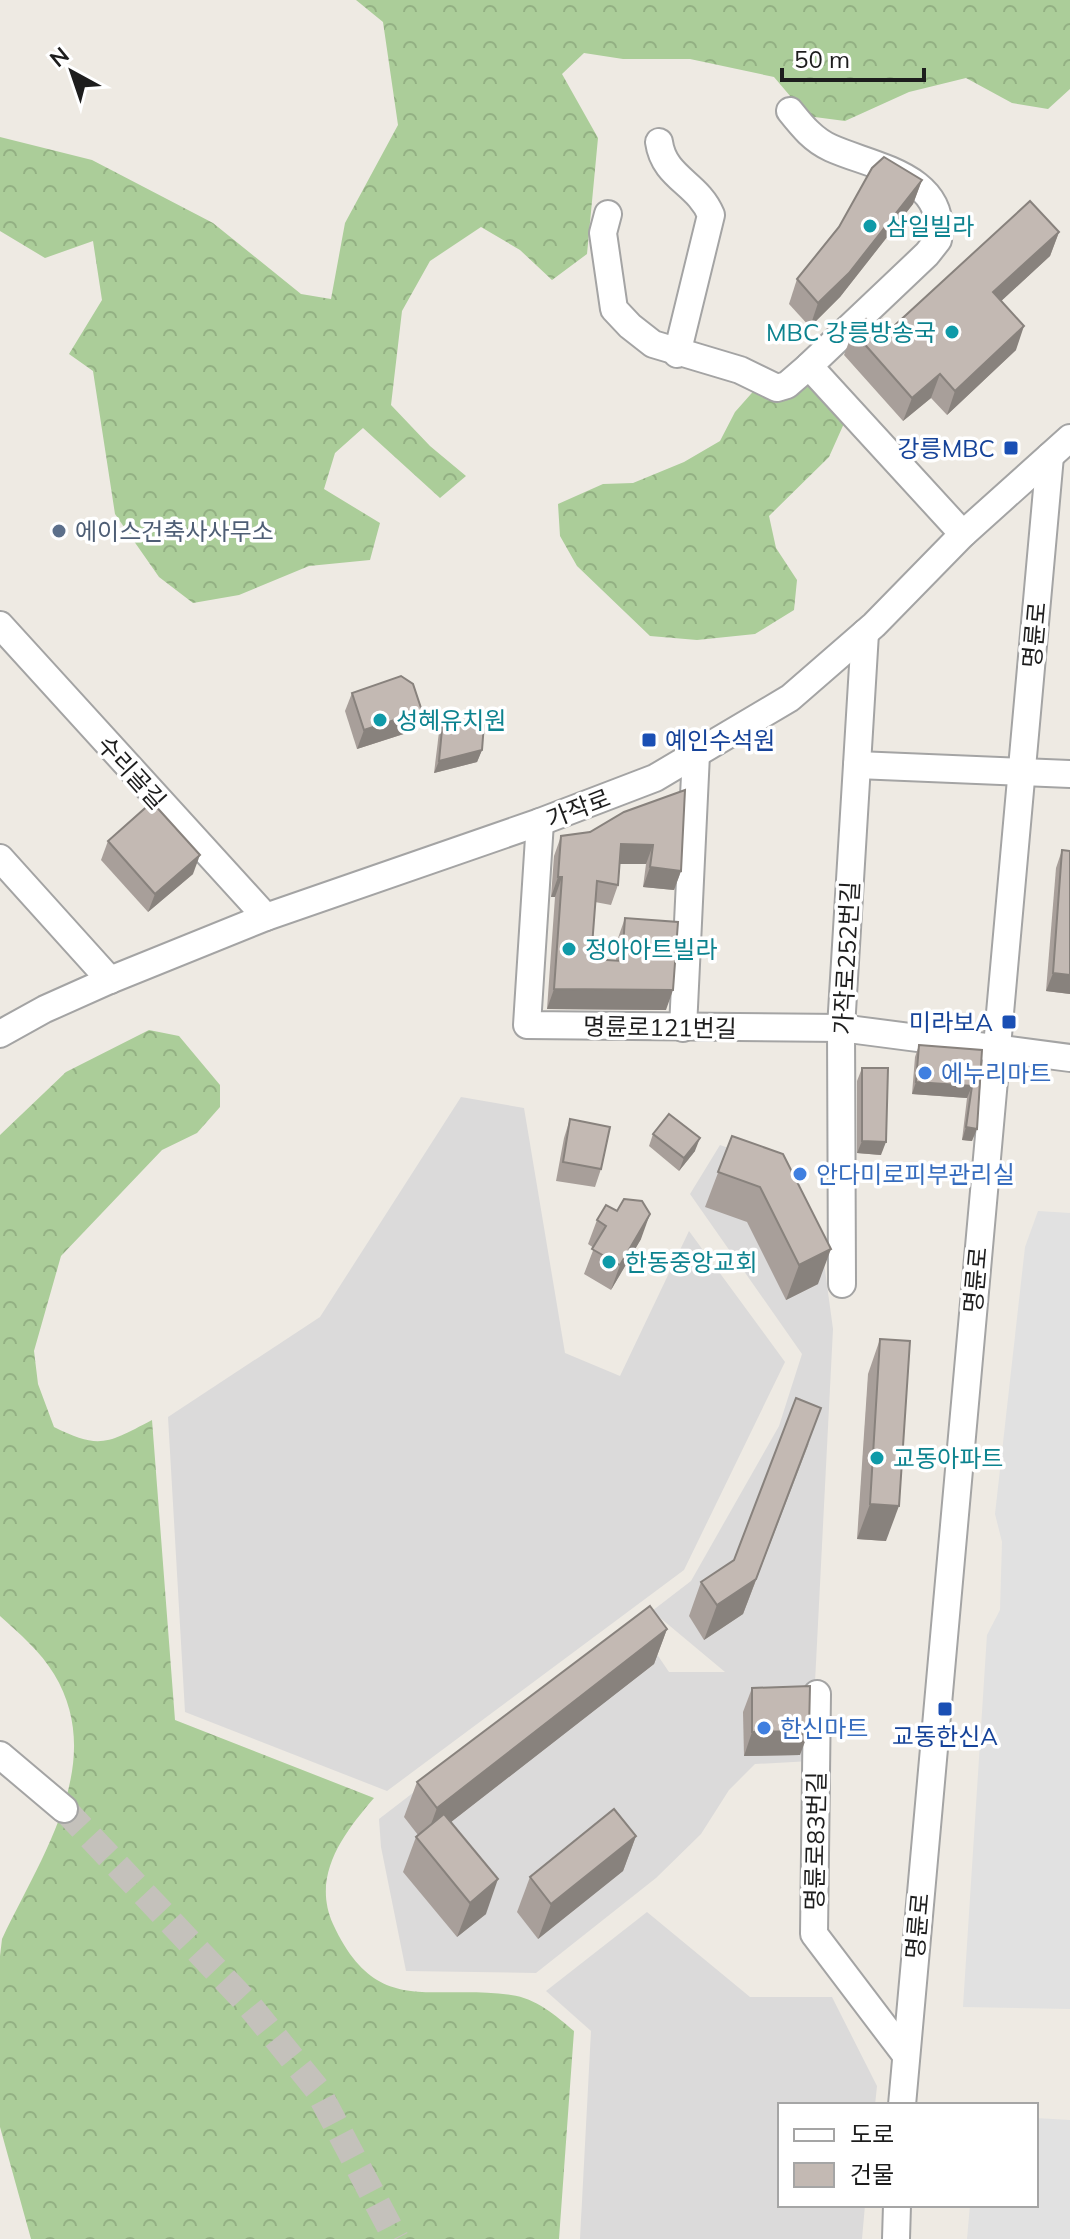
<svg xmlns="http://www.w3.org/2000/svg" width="1070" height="2239" viewBox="0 0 1070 2239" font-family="Mulish,'Noto Sans KR',sans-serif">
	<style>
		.residential { fill: #dbdada }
		.forest { fill: url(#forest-crowns) }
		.parking { fill: #e1e1e1 }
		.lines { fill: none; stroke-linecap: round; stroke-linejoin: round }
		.minor-tunnel { stroke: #c4c1bb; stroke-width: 26; stroke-dasharray: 26 13; stroke-linecap: butt }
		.minor-casing { stroke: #a4a4a4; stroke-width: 30 }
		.minor { stroke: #fff; stroke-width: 26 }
		.wall { fill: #a89f9a }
		.shaded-wall { fill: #88827d }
		.building { fill: #c3b9b3; stroke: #88827d; stroke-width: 2 }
		.culture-dot { fill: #0f9aa8; stroke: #fff; stroke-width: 3 }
		.transit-dot { fill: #1a4fb4; stroke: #fff; stroke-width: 3 }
		.service-dot { fill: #5c6f8a; stroke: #fff; stroke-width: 3 }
		.shop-dot { fill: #3f7fe0; stroke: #fff; stroke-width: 3 }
		.labels { text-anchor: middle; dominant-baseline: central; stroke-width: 7; stroke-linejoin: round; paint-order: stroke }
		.culture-label { font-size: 24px; fill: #0d838f; stroke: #fff; text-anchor: start }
		.transit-label { font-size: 24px; fill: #164399; stroke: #fff; text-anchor: end }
		.service-label { font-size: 24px; fill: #4e5e75; stroke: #fff; text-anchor: start }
		.street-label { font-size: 24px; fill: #1d1d1d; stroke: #fff }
		.shop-label { font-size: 24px; fill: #366cbe; stroke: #fff; text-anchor: start }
	</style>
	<defs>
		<pattern id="forest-crowns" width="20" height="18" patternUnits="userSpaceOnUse" patternTransform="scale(2)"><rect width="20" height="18" fill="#abcd99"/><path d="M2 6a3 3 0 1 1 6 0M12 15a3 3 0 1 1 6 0" fill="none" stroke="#93b083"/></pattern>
	</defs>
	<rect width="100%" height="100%" fill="#eeeae3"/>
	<g class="residential">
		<polygon points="461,1097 524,1108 565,1353 620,1376 689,1231 785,1362 684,1570 387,1791 185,1712 168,1417 320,1317"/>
		<polygon points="720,1145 785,1168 819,1226 833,1329 811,1761 755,1764 729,1790 701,1834 656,1878 536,1973 406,1971 381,1847 379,1819 635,1622 669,1672 725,1672 652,1611 691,1581 779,1426 802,1354 690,1194"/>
		<polygon points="647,1912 750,1997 832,1997 877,2086 875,2105 780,2105 780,2205 865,2205 862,2239 580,2239 591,2031 546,1991"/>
	</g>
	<g class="forest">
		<polygon points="356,0 1070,0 1070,89 1048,109 1012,103 966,78 909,92 845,121 807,116 774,77 690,59 623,59 584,53 562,74 598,138 587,254 552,280 520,250 481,227 430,261 402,311 391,405 430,446 466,476 440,498 363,428 335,453 324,489 380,523 370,560 309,566 239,595 193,603 159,577 115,514 93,371 69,354 102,300 93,241 45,258 0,231 0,137 92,160 213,223 301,294 331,299 345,223 398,125 383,22"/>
		<path d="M766 377C803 382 824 388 846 419L829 457 769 516 776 548 797 580 794 610 755 634 697 640 650 636 577 566 560 536 558 504 603 484 633 483 684 462 720 441 735 412Z"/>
		<path d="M149 1030 179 1036 220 1085V1107L197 1133 162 1150 61 1256 34 1351 38 1384 54 1427C100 1450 108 1443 152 1420L175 1720 374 1798C344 1833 311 1875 333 1924 377 2019 430 1983 511 1995 536 1998 556 2016 574 2031L559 2239H31L0 2127V1956L2 1939C40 1858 108 1763 54 1674 41 1652 19 1633 0 1616V1135L66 1072Z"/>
	</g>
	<g class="parking">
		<polygon points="1038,1211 1070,1213 1070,2009 963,2007 987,1635 1000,1610 1002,1542 995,1514 1025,1247"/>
		<polygon points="1036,2118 1070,2120 1070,2239 967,2239 970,2205 1036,2205"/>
	</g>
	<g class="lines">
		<polyline class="minor-tunnel" points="64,1809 249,2005 317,2089 396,2239"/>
		<g class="minor-casing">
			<g id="minor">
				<path d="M790 111C802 126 813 140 831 148 873 167 948 175 938 240L927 254 809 366 963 534"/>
				<path d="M659 142C664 178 698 183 711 215L677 354"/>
				<polyline points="608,214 603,233 614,309 630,326 653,344 740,370 777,388 787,385 809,366"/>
				<polyline points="0,625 266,917"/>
				<polyline points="857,765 1070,774"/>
				<polyline points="540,822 527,1025 841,1028 1070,1058"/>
				<polyline points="0,858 110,980"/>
				<polyline points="683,1028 696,754"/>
				<polyline points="0,1034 45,1009 110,980 266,917 540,822 655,778 790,698 874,625 963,534 1070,438"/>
				<polyline points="842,1284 841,1028 865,633"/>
				<polyline points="817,1694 814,1934 905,2054"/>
				<polyline points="0,1755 64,1809"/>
				<polyline points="902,2105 1050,456"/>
				<polyline points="896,2239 897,2205"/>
			</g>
		</g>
		<use href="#minor" class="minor"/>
	</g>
	<g class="wall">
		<polygon points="922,180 913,204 840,297 810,327 789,304 797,279"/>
		<polygon points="1059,232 1050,256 1001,301 1016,350 947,415 931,398 903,421 844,355 853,331 882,337"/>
		<polygon points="352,693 422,711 416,730 357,749 345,711"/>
		<polygon points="443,719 482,750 477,762 434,773 439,732"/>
		<polygon points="624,812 681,871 674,890 643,887 646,864 620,864 618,885 611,905 595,902 591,959 616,961 618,938 625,918 666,1010 547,1009 555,897 551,897 554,856 561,836 590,832"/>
		<polygon points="108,841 193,874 148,912 101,860"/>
		<polygon points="1062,850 1070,994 1046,991 1056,868"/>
		<polygon points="919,1045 982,1050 972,1141 962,1140 967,1098 912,1094 915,1057"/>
		<polygon points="862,1068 881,1155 857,1153 857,1081"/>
		<polygon points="570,1119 601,1169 595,1187 556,1181 564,1138"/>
		<polygon points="653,1134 695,1151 679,1171 649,1146"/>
		<polygon points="732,1136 818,1284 786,1300 747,1222 705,1207"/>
		<polygon points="597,1220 641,1239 611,1290 584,1274 594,1248 588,1244"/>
		<polygon points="880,1339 886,1541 857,1539 868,1374"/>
		<polygon points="809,1443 743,1614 704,1640 689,1616 701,1582 734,1560"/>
		<polygon points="667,1629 654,1664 451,1822 486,1914 457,1937 403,1872 416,1837 418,1835 404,1817 417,1782"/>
		<polygon points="752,1688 800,1755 744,1756 743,1712"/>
		<polygon points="636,1836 623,1871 538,1939 517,1912 530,1877"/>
	</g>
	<g class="shaded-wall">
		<polygon points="922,180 913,204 840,297 810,327 818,303"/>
		<polygon points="1059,232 1050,256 985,316 993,292"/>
		<polygon points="1024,326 1016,350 947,415 955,391"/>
		<polygon points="940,374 931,398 903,421 912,398"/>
		<polygon points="422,711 416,730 357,749 364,730"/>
		<polygon points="482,750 477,762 434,773 439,761"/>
		<polygon points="621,844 653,845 646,864 614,864"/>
		<polygon points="200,855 193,874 148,912 155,894"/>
		<polygon points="650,867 681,871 674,890 643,887"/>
		<polygon points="558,877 562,877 555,897 551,897"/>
		<polygon points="1053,973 1070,975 1070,994 1046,991"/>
		<polygon points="554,989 673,990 666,1010 547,1009"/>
		<polygon points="916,1082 972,1086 967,1098 912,1094"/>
		<polygon points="966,1127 977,1129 972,1141 962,1140"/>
		<polygon points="700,1138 695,1151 679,1171 684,1158"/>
		<polygon points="862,1141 886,1142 881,1155 857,1153"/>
		<polygon points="650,1214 641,1239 611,1290 620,1265"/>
		<polygon points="831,1249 818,1284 786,1300 799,1265"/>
		<polygon points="821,1408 743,1614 704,1640 717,1605"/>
		<polygon points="870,1504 899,1506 886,1541 857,1539"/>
		<polygon points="667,1629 654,1664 424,1843 437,1808"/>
		<polygon points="809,1731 800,1755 744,1756 752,1732"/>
		<polygon points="636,1836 623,1871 538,1939 551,1904"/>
		<polygon points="498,1879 486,1914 457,1937 470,1903"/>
	</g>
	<g class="building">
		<polygon points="884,157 922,180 849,273 818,303 797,279 839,227 872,168"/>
		<polygon points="1030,201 1059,232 993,292 1024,326 955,391 940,374 912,398 853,331 866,319 882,337"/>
		<polygon points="401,676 413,684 422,711 364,730 352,693"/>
		<polygon points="443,719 484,724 482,750 439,761"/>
		<polygon points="685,790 681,871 650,867 653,845 621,844 618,885 597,881 591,959 622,961 625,918 678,922 673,990 554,989 562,877 558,877 561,836 590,832 624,812"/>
		<polygon points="152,802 200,855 155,894 108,841"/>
		<polygon points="1062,850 1070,851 1070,975 1053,973"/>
		<polygon points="919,1045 982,1050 977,1129 966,1127 972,1086 916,1082"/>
		<polygon points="862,1068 888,1068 886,1142 862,1141"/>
		<polygon points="669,1114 700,1138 684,1158 653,1134"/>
		<polygon points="570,1119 610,1127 601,1169 563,1162"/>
		<polygon points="732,1136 783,1154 831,1249 799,1265 760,1187 718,1172"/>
		<polygon points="624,1199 642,1201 650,1214 620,1265 592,1249 606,1226 597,1220 606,1205 617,1211"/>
		<polygon points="880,1339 910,1341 899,1506 870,1504"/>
		<polygon points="796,1398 821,1408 756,1579 717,1605 701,1582 734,1560"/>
		<polygon points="650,1606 667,1629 437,1808 417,1782"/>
		<polygon points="810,1686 809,1731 752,1732 752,1688"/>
		<polygon points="614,1809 636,1836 551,1904 530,1877"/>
		<polygon points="444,1814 498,1879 470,1903 416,1837"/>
	</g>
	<g class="culture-dot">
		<circle cx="870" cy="226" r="8"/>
		<circle cx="952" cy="332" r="8"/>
		<circle cx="380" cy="720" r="8"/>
		<circle cx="569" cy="949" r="8"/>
		<circle cx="609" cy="1262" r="8"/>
		<circle cx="877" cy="1458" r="8"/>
	</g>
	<g class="transit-dot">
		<rect x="1003" y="440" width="16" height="16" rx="4"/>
		<rect x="641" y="732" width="16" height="16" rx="4"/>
		<rect x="1001" y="1014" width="16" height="16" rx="4"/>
		<rect x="937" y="1701" width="16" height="16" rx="4"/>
	</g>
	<circle class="service-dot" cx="59" cy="531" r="8"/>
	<g class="shop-dot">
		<circle cx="925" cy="1073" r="8"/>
		<circle cx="800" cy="1174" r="8"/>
		<circle cx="764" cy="1728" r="8"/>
	</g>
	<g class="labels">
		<g class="culture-label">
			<text x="886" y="226">삼일빌라</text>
			<text x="936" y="332" text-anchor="end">MBC 강릉방송국</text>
			<text x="396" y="720">성혜유치원</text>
			<text x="585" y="949">정아아트빌라</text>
			<text x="625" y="1262">한동중앙교회</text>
			<text x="893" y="1458">교동아파트</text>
		</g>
		<g class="transit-label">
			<text x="995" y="448">강릉MBC</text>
			<text x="665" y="740" text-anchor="start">예인수석원</text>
			<text x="993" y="1022">미라보A</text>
			<text x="945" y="1736" text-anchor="middle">교동한신A</text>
		</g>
		<g class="service-label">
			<text x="75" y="531">에이스건축사사무소</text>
		</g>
		<g class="street-label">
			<text transform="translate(1034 635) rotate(-85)">명륜로</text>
			<text transform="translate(132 772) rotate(48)">수리골길</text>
			<text transform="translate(578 808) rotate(-21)">가작로</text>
			<text transform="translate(846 958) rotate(-87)">가작로252번길</text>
			<text transform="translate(660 1027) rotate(1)">명륜로121번길</text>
			<text transform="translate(975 1280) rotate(-85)">명륜로</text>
			<text transform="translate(815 1841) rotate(-89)">명륜로83번길</text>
			<text transform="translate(917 1926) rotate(-85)">명륜로</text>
		</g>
		<g class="shop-label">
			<text x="941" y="1073">에누리마트</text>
			<text x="816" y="1174">안다미로피부관리실</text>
			<text x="780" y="1728">한신마트</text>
		</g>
	</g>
	<rect x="778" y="2103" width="260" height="104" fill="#ffffff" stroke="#a5a5a5" stroke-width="2"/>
	<rect x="794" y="2129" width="40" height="12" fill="#ffffff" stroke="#a5a5a5" stroke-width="2"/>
	<text x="850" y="2143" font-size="24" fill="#1d1d1d">도로</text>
	<rect x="794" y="2163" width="40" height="24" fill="#c3b9b3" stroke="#a5a5a5" stroke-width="2"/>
	<text x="850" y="2183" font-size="24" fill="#1d1d1d">건물</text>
	<g transform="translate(72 72) rotate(320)" stroke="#ffffff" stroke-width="6" paint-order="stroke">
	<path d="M0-6L14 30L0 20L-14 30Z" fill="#1d1d1d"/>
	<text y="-12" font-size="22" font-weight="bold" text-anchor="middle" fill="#1d1d1d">N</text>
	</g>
	<path d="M782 68v12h142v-12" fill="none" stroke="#1d1d1d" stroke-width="4"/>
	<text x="794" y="68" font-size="24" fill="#1d1d1d" stroke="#ffffff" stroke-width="6" paint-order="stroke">50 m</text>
</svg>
